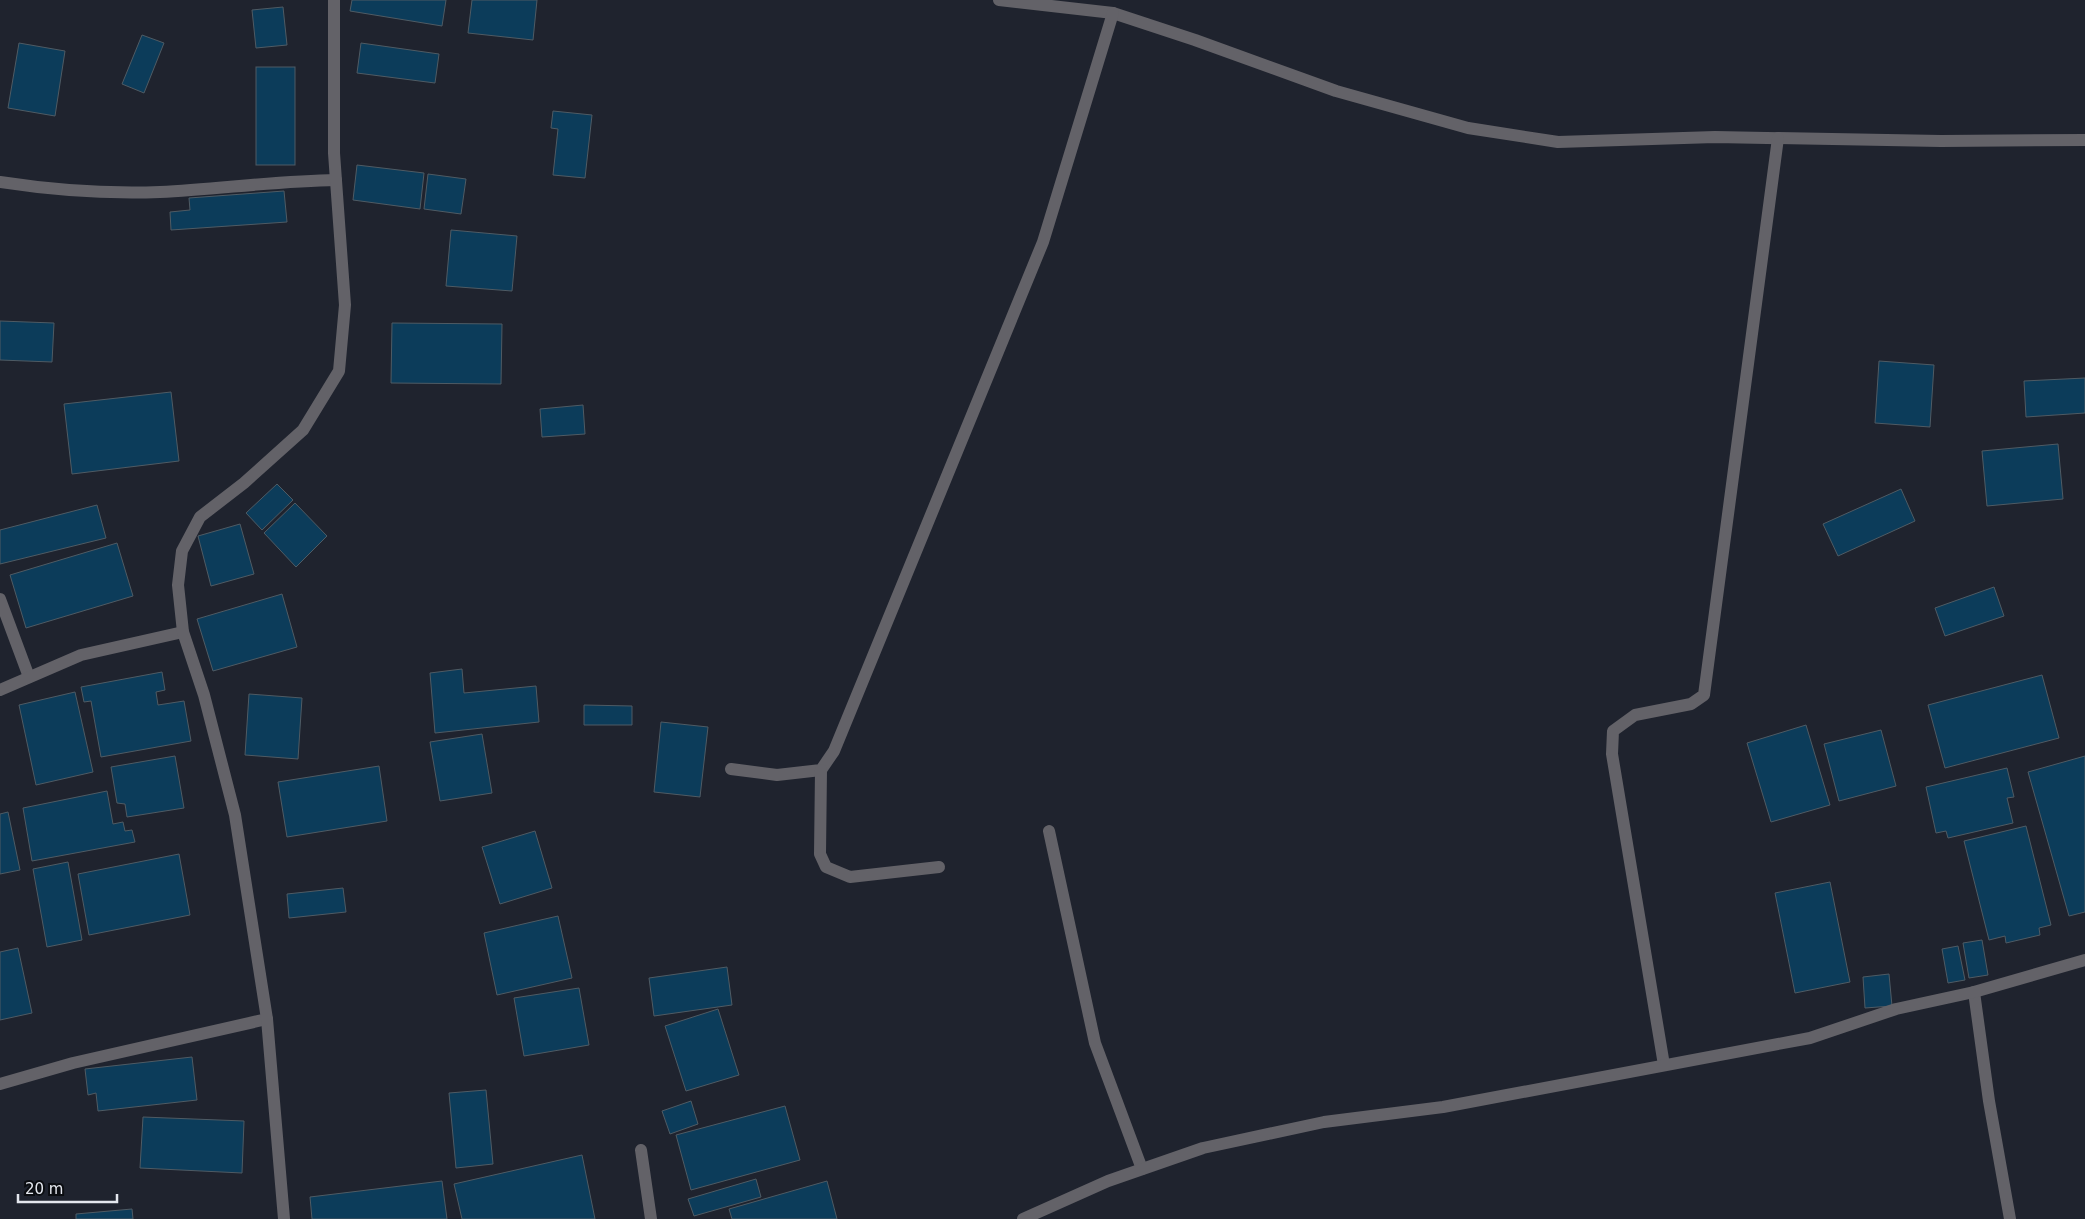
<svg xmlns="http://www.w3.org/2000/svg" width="2085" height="1219" viewBox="0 0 2085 1219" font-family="'DejaVu Sans',sans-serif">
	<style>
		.building { fill: #0c3c5a; stroke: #4f5b64 }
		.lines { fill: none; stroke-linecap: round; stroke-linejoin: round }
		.minor { stroke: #636268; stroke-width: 12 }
	</style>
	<rect width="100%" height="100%" fill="#1f232e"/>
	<g class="building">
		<polygon points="352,0 446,0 442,26 350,11"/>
		<polygon points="472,0 537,0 533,40 468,33"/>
		<polygon points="283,7 287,45 256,48 252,10"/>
		<polygon points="142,35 164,43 144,93 122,84"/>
		<polygon points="19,43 65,51 55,116 8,108"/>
		<polygon points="361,43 439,54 435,83 357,73"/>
		<rect x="256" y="67" width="39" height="98"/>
		<polygon points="553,111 592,115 585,178 553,175 558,129 551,128"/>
		<polygon points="357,165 424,173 420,209 353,200"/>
		<polygon points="428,174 466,179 461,214 424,209"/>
		<polygon points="284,191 287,222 171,230 170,212 190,210 189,198"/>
		<polygon points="451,230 517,236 512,291 446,286"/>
		<polygon points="0,321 54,323 52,362 0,360"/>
		<polygon points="392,323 502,324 501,384 391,383"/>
		<polygon points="1879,361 1934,365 1930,427 1875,423"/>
		<polygon points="2085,378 2085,413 2026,417 2024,381"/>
		<polygon points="171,392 179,461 72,474 64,404"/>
		<polygon points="583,405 585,434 542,437 540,409"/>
		<polygon points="2058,444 2063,499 1987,506 1982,451"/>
		<polygon points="277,484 293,500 262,530 246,513"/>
		<polygon points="1901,489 1915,521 1838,556 1823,524"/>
		<polygon points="295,503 327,536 296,567 264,533"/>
		<polygon points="97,505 106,538 0,564 0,530"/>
		<polygon points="240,524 254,574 211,586 198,536"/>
		<polygon points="117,543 133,596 26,628 10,575"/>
		<polygon points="1994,587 2004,616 1945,636 1935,608"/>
		<polygon points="282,594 297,647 213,671 197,619"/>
		<polygon points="462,669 464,693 536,686 539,722 435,733 430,673"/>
		<polygon points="162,672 165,690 156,692 158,705 184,701 191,741 101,757 91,701 84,702 81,687"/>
		<polygon points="2042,675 2059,738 1945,768 1928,705"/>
		<polygon points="75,692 93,772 36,785 19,705"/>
		<polygon points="249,694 302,698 298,759 245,755"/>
		<polygon points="584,705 632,706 632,725 584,725"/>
		<polygon points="661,722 708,727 700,797 654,792"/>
		<polygon points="1806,725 1830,805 1771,822 1747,743"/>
		<polygon points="1881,730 1896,786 1839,801 1824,744"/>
		<polygon points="482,734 492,793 440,801 430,742"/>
		<polygon points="175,756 184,808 127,817 125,804 117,803 111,767"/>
		<polygon points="2085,756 2085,912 2069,916 2028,772"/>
		<polygon points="379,766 387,821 287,837 278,782"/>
		<polygon points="2007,768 2014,797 2007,798 2013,823 1948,838 1946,831 1936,833 1926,787"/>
		<polygon points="107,791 113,824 123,822 125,831 132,830 135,842 32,861 23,808"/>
		<polygon points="8,812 20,870 0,874 0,814"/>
		<polygon points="2026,826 2051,925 2039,928 2040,935 2006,943 2005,936 1989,940 1964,841"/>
		<polygon points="535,831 552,888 500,904 482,847"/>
		<polygon points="179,854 190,915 89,935 78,874"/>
		<polygon points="68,862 82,940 47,947 33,869"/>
		<polygon points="1830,882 1850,982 1795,993 1775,893"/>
		<polygon points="343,888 346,912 289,918 287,894"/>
		<polygon points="558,916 572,978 497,995 484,933"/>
		<polygon points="1982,940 1988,975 1969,978 1963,943"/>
		<polygon points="1958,946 1965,980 1948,983 1942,949"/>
		<polygon points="18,948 32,1013 0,1020 0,952"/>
		<polygon points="727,967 732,1005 654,1016 649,978"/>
		<polygon points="1889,974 1892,1006 1865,1008 1863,977"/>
		<polygon points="579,988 589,1045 524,1056 514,998"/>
		<polygon points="718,1009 739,1075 686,1091 665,1026"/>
		<polygon points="192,1057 197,1100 98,1111 96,1093 88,1095 85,1069"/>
		<polygon points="486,1090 493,1164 456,1168 449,1093"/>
		<polygon points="691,1101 698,1124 670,1134 662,1111"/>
		<polygon points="785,1106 800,1160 691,1190 676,1135"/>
		<polygon points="143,1117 244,1121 242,1173 140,1168"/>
		<polygon points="582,1155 595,1219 462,1219 454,1184"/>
		<polygon points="756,1179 761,1197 694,1216 688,1199"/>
		<polygon points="442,1181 447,1219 312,1219 310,1197"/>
		<polygon points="827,1181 837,1219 732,1219 729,1209"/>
		<polygon points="132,1209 133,1219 76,1219 76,1214"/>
	</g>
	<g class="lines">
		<g class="minor">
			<polyline points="999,0 1113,13 1195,40 1336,91 1468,128 1558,142 1715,137 1941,141 2085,140"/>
			<path d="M0 182C52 190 107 194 160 192 219 189 277 181 336 180"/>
			<polyline points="0,599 29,677"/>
			<polyline points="0,690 81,655 183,632"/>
			<polyline points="731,769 777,775 821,770 834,751 1043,242 1113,13"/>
			<polyline points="821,770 820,854 826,867 850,877 939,867"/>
			<polyline points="1049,831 1095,1043 1142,1169"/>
			<polyline points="1974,992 1989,1101 2010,1219"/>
			<polyline points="1664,1065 1612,754 1613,731 1635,715 1691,704 1704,695 1778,138"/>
			<polyline points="0,1084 73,1063 267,1019"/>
			<polyline points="641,1150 651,1219"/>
			<polyline points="284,1219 267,1019 235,815 204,695 183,632 178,585 182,551 200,517 244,483 303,430 339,371 345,305 334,153 334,0"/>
			<polyline points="1023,1219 1108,1181 1203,1148 1324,1122 1443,1107 1810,1038 1896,1009 1974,992 2085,960"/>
		</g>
	</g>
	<path d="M18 1194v8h99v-8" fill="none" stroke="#e4e7ee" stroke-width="2.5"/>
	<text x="25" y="1194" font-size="15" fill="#e4e7ee" stroke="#0b0d11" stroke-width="4" paint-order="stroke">20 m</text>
</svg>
